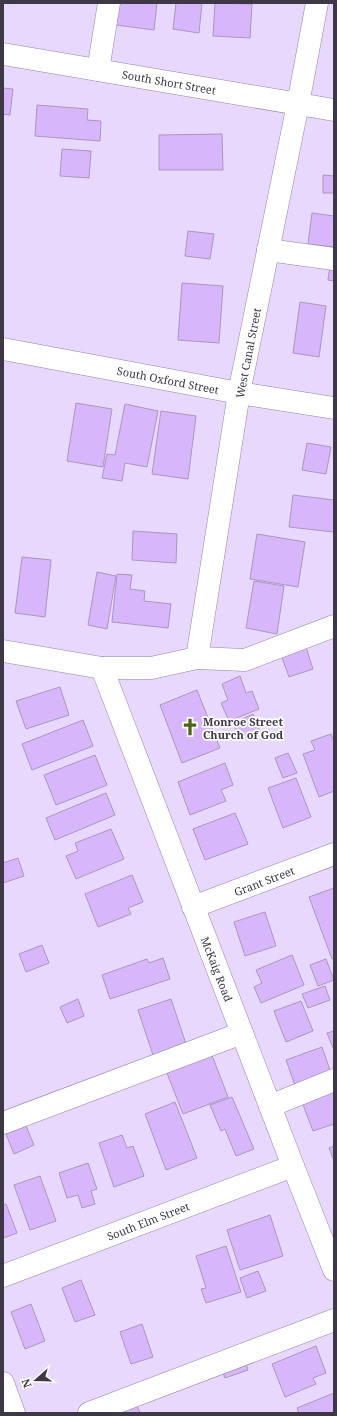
<svg xmlns="http://www.w3.org/2000/svg" width="337" height="1416" viewBox="0 0 337 1416" font-family="'Noto Serif',serif">
	<style>
		.building { fill: #d8b6fc; stroke: #a898bb }
		.lines { fill: none; stroke-linecap: round; stroke-linejoin: round }
		.minor-casing { stroke: #9383a5; stroke-width: 23 }
		.minor { stroke: #fff; stroke-width: 22 }
		.labels { text-anchor: middle; dominant-baseline: central; stroke-width: 3.5; stroke-linejoin: round; paint-order: stroke }
		.street-label { font-size: 11px; fill: #3e3745; stroke: #fff }
		.poi-label { font-size: 11px; font-weight: bold; fill: #3e3745; stroke: #fff; text-anchor: start }
	</style>
	<rect width="100%" height="100%" fill="#e9d8fd"/>
	<g class="building">
		<polygon points="119,3 157,3 154,30 116,25"/>
		<polygon points="176,3 202,3 199,33 173,29"/>
		<polygon points="215,3 252,4 250,38 213,36"/>
		<polygon points="3,88 13,89 10,115 3,114"/>
		<polygon points="37,105 88,109 87,120 101,121 100,141 35,136"/>
		<polygon points="222,134 223,170 159,170 159,135"/>
		<polygon points="62,149 91,151 89,178 60,176"/>
		<polygon points="323,175 334,176 334,193 323,193"/>
		<polygon points="312,213 334,216 334,247 308,244"/>
		<polygon points="188,231 214,234 210,259 185,256"/>
		<polygon points="331,259 334,260 334,281 328,280"/>
		<polygon points="182,283 223,286 219,343 178,340"/>
		<polygon points="300,302 326,306 319,357 293,353"/>
		<polygon points="76,403 112,409 103,467 67,461"/>
		<polygon points="125,404 158,411 147,467 125,463 122,481 102,478 107,454 115,455"/>
		<polygon points="161,411 196,416 188,479 152,474"/>
		<polygon points="307,443 331,447 326,474 302,470"/>
		<polygon points="293,495 334,500 334,532 289,527"/>
		<polygon points="133,531 177,534 176,563 132,560"/>
		<polygon points="257,534 305,542 298,587 250,579"/>
		<polygon points="22,557 51,560 45,617 15,613"/>
		<polygon points="97,572 116,576 107,629 88,625"/>
		<polygon points="117,574 132,575 130,589 145,591 144,601 171,604 168,628 112,622"/>
		<polygon points="254,581 284,586 277,634 246,628"/>
		<polygon points="305,644 313,669 289,677 280,652"/>
		<polygon points="240,676 246,693 252,691 259,709 229,721 221,703 228,700 222,684"/>
		<polygon points="60,687 69,715 26,729 16,701"/>
		<polygon points="197,690 220,748 182,763 160,705"/>
		<polygon points="253,714 260,732 240,740 233,723"/>
		<polygon points="83,720 93,746 32,770 22,744"/>
		<polygon points="331,734 334,742 334,791 319,797 303,754 315,750 311,741"/>
		<polygon points="288,753 297,773 283,778 275,758"/>
		<polygon points="95,755 107,785 56,805 44,775"/>
		<polygon points="225,763 233,785 221,790 226,801 190,815 178,782"/>
		<polygon points="296,778 311,817 283,828 268,788"/>
		<polygon points="106,793 115,815 55,840 46,818"/>
		<polygon points="235,813 248,844 205,860 193,829"/>
		<polygon points="111,829 124,859 76,879 66,856 78,851 75,843"/>
		<polygon points="18,858 24,876 3,883 3,863"/>
		<polygon points="132,875 143,902 128,908 131,914 98,927 85,894"/>
		<polygon points="334,888 334,958 332,959 309,897"/>
		<polygon points="265,912 276,946 245,956 234,922"/>
		<polygon points="42,945 49,963 26,972 19,954"/>
		<polygon points="292,955 304,985 261,1003 254,987 262,983 256,970"/>
		<polygon points="163,958 170,979 110,999 102,975 147,959 149,963"/>
		<polygon points="326,959 334,980 318,986 310,965"/>
		<polygon points="325,986 330,1000 308,1008 302,994"/>
		<polygon points="78,999 84,1016 67,1023 60,1007"/>
		<polygon points="171,999 186,1044 153,1055 138,1010"/>
		<polygon points="301,1001 313,1031 286,1042 274,1011"/>
		<polygon points="334,1031 334,1050 327,1033"/>
		<polygon points="322,1047 332,1076 296,1088 286,1060"/>
		<polygon points="210,1050 228,1097 183,1114 165,1068"/>
		<polygon points="334,1090 334,1124 313,1131 302,1102"/>
		<polygon points="232,1097 254,1149 236,1156 225,1129 221,1131 210,1105"/>
		<polygon points="175,1102 197,1158 166,1170 145,1114"/>
		<polygon points="26,1126 34,1145 14,1154 6,1134"/>
		<polygon points="122,1135 127,1148 133,1146 144,1176 114,1187 99,1143"/>
		<polygon points="334,1146 334,1161 329,1148"/>
		<polygon points="88,1163 97,1189 91,1191 95,1204 82,1208 78,1195 67,1198 59,1173"/>
		<polygon points="40,1176 56,1221 30,1230 14,1185"/>
		<polygon points="6,1204 17,1233 3,1238 3,1205"/>
		<polygon points="270,1215 283,1256 240,1270 227,1230"/>
		<polygon points="226,1246 241,1292 206,1303 201,1289 206,1288 196,1256"/>
		<polygon points="258,1271 266,1291 247,1298 240,1278"/>
		<polygon points="81,1280 95,1315 75,1322 62,1288"/>
		<polygon points="31,1304 45,1341 25,1349 11,1312"/>
		<polygon points="142,1324 153,1357 131,1364 120,1332"/>
		<polygon points="316,1346 326,1373 313,1378 316,1384 285,1397 272,1364"/>
		<polygon points="244,1357 248,1370 225,1378 220,1365"/>
		<polygon points="334,1393 334,1413 299,1413 297,1408"/>
		<polygon points="135,1401 140,1413 120,1413"/>
	</g>
	<g class="lines">
		<g class="minor-casing">
			<g id="minor">
				<polyline points="3,54 334,110"/>
				<polyline points="98,70 109,3"/>
				<polyline points="268,250 334,259"/>
				<polyline points="3,349 239,393 334,408"/>
				<polyline points="3,651 102,668 151,668 197,658 239,393 298,104 317,3"/>
				<polyline points="197,658 245,660 334,626"/>
				<polyline points="102,668 293,1166 334,1270"/>
				<polyline points="193,907 334,854"/>
				<polyline points="270,1106 334,1080"/>
				<polyline points="3,1123 242,1033"/>
				<polyline points="3,1276 293,1166"/>
				<polyline points="3,1383 14,1413"/>
				<polyline points="89,1413 334,1320"/>
			</g>
		</g>
		<use href="#minor" class="minor"/>
	</g>
	<defs>
		<g id="church-bare" transform="scale(1.38)"><path d="M-1.2-6h2.4v3.5h3.3v2.4h-3.3V6h-2.4V-.1h-3.3v-2.4h3.3Z" fill="#4b6515" stroke="#fff" stroke-width="2.5" paint-order="stroke"/></g>
	</defs>
	<g fill-rule="evenodd">
		<use href="#church-bare" x="190" y="727"/>
	</g>
	<g class="labels">
		<g class="street-label">
			<text transform="translate(169 82) rotate(10)">South Short Street</text>
			<text transform="translate(248 353) rotate(-79)">West Canal Street</text>
			<text transform="translate(168 380) rotate(11)">South Oxford Street</text>
			<text transform="translate(264 881) rotate(-21)">Grant Street</text>
			<text transform="translate(217 969) rotate(69)">McKaig Road</text>
			<text transform="translate(148 1221) rotate(-21)">South Elm Street</text>
		</g>
		<g class="poi-label">
			<text x="203" y="721">Monroe Street<tspan x="203" dy="13">Church of God</tspan></text>
		</g>
	</g>
	<rect width="337" height="1416" fill="none" stroke="#3e3745" stroke-width="8"/>
	<g transform="translate(36 1380) rotate(250)" stroke="#ffffff" stroke-width="3" paint-order="stroke">
	<path d="M0-3L7 15L0 10L-7 15Z" fill="#3e3745"/>
	<text y="-6" font-size="11" font-weight="bold" text-anchor="middle" fill="#3e3745">N</text>
	</g>
</svg>
